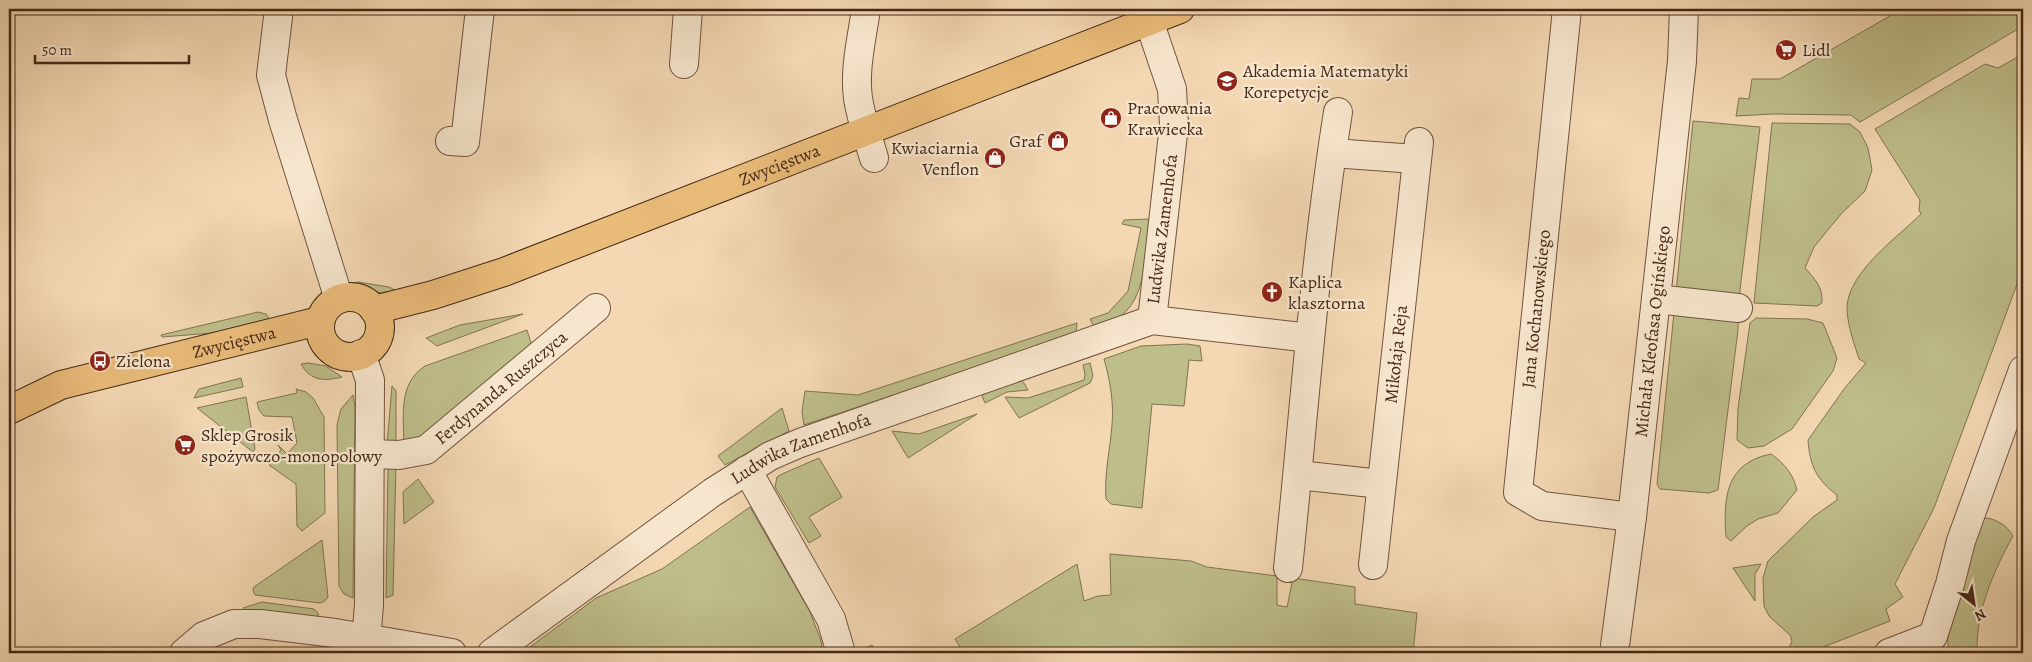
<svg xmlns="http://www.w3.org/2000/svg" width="2032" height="662" viewBox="0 0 2032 662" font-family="Alegreya,serif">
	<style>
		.green { fill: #bebe8a; stroke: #827350 }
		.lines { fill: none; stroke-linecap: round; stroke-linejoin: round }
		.minor-casing { stroke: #71543e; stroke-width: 30 }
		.major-casing { stroke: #462817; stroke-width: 30 }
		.minor { stroke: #f7e6ce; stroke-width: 28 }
		.major { stroke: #eabc7a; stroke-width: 28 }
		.labels { text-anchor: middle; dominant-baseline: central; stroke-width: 4.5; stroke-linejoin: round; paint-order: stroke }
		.poi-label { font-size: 18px; fill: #462817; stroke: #f7e6ce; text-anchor: start }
		.street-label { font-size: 18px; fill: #462817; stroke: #f7e6ce }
	</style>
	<rect width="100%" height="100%" fill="#f3d8b3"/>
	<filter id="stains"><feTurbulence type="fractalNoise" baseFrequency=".004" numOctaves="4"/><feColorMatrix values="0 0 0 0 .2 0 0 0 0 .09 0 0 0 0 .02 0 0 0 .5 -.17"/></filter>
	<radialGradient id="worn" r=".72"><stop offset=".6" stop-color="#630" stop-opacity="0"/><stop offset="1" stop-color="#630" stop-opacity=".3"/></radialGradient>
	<g class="green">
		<polygon points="1902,9 2023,9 2023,26 1860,122 1851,115 1773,114 1736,116 1739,98 1749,99 1752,79 1780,79"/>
		<path d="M2023 54V268L1934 508 1895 584 1903 597 1886 609 1890 621 1808 653H1787L1792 641 1790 635 1769 616 1764 606 1763 578 1768 561 1813 517 1837 500V495C1816 479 1810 466 1808 440L1844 389 1866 363 1859 359C1854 343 1848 327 1847 310 1846 273 1897 238 1921 214L1919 210 1920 200 1875 129 1985 64 1998 68Z"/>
		<polygon points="1693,121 1760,127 1739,298 1738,330 1718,490 1709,493 1660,489 1657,484"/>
		<path d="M1772 123 1850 124 1860 132 1868 148 1872 170 1865 191 1841 214 1814 247 1805 268C1815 279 1823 287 1822 303L1817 306 1754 303Z"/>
		<path d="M1149 219C1145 251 1148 301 1116 319 1110 323 1101 325 1094 327L1090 319 1108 313 1128 291 1141 228 1122 224 1124 220Z"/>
		<path d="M358 282 389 287 395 290C378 294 367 295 354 283Z"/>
		<polygon points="258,312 266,314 270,320 225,332 162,337 161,335"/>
		<polygon points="523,314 437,346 426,338 460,325"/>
		<polygon points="1756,318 1807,319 1823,323 1837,358 1833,371 1792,429 1764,446 1748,448 1737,440 1738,408 1750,323"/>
		<polygon points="1077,323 1076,334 804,425 802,412 805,391 858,395"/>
		<path d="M527 330 532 346 411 447 404 448C404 419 397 384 425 366Z"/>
		<path d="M1187 344 1200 346 1202 361 1189 360 1184 406 1152 404 1142 508 1111 504 1106 499C1104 475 1110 450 1112 425 1114 403 1110 380 1104 359L1141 346Z"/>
		<path d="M308 363 326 366 342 377C325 381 311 382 301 364Z"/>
		<polygon points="1090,363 1093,376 1090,383 1019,418 1005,397 1028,398 1084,380 1085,374 1083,365"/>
		<polygon points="241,378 243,387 194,398 199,389"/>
		<polygon points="1020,380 1024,383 1028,390 1007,392 985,403 982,396 986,391"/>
		<polygon points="392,386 396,391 396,448 387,444"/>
		<polygon points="296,389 306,392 313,398 324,417 325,513 302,531 297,526 296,484 269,465 281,450 278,445 287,454 297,443 292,417 264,416 259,410 257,402 297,393"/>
		<polygon points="353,395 355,407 353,598 344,594 339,586 337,425 341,409"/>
		<polygon points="246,397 255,449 253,452 197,408"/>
		<polygon points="782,408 789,431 725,465 718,456"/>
		<polygon points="977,414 908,458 892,431 919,434"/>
		<path d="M1771 454C1785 464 1793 474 1797 490L1778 513 1758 519 1747 526 1731 541 1726 537C1723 497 1726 463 1771 454Z"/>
		<polygon points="819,458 842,497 809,517 821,536 809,543 775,487 777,477 782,474"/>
		<polygon points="396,463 393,595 386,598 388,467"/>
		<polygon points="418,479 434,502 404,524 403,492"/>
		<polygon points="750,507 810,612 821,641 823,653 522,653 596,598 662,569"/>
		<path d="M1984 518C1995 518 2007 525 2013 536 1993 572 1976 611 1977 653H1948V623L1956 591Z"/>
		<polygon points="322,540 328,597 325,601 320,603 255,595 253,590 254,587"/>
		<polygon points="1110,554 1191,561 1207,567 1277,576 1277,605 1287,607 1293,578 1355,587 1355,604 1417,613 1413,653 964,653 955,639 1077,564 1084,601 1098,596 1111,595"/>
		<polygon points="1761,564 1755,574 1755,601 1733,568"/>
		<polygon points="262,602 314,609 318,613 319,622 246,612 243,608"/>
		<polygon points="872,645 878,653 860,653 860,650"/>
	</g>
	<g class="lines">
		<g class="minor-casing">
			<g id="minor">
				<polyline points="279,9 271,75 283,120 339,299"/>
				<path d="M866 9C862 38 854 69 858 98 861 118 868 138 874 158"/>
				<polyline points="1567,9 1518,492 1542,506 1632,517"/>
				<polyline points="1149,21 1172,89 1174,125 1152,320"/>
				<polyline points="684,64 688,9"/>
				<polyline points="450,141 465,142 480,9"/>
				<polyline points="1332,153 1416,159"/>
				<polyline points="1656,299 1738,308"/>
				<polyline points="361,354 370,380 369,605 365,653"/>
				<path id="s1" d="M370 454 399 455 426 450 596 308"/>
				<polyline points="747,470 831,619 841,653"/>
				<polyline points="1298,475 1381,484"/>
				<path id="s2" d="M1373 565 1419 142"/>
				<path d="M1288 568C1304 416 1314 263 1338 112"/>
				<polyline points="184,653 204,636 234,624 260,624 335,633 452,653"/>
				<path id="s3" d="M492 653 713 492 770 456 800 443 1152 320 1310 338"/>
				<path id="s4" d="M1614 653 1632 517 1682 61 1684 9"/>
				<polyline points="1889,653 1933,636 1950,584 1961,541 2023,370"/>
			</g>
		</g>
		<g class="major-casing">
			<g id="major">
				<circle cx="350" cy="327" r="30"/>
				<path id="s5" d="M374 310 433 295 504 272 1180 9"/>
				<path id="s6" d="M9 410 61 385 319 321"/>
			</g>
		</g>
		<use href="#minor" class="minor"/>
		<use href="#major" class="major"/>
	</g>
	<defs>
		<g id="supermarket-disc" transform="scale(1.125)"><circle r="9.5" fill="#8f2418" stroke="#f7e6ce"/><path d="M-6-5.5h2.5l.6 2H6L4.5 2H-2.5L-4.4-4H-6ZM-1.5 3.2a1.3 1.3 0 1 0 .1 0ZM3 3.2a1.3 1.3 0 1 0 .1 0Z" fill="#fff"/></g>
		<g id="school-disc" transform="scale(1.125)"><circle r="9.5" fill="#8f2418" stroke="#f7e6ce"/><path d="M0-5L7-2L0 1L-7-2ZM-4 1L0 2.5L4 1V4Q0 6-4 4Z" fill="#fff"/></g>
		<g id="shop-disc" transform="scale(1.125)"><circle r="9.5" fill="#8f2418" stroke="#f7e6ce"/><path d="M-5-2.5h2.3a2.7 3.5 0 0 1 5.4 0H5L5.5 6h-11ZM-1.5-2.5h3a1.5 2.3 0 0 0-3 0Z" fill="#fff"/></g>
		<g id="church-disc" transform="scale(1.125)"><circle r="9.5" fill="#8f2418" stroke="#f7e6ce"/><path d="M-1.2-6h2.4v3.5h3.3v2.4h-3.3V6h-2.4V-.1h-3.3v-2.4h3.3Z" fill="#fff"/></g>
		<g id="bus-disc" transform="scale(1.125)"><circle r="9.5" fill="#8f2418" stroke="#f7e6ce"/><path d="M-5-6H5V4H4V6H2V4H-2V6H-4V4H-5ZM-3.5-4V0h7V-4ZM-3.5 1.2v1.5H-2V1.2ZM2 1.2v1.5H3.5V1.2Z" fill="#fff"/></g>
	</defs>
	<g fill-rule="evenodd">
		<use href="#supermarket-disc" x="1786" y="50"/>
		<use href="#school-disc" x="1227" y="81"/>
		<use href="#shop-disc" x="1111" y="118"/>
		<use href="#shop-disc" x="1058" y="141"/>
		<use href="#shop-disc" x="995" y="158"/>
		<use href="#church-disc" x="1272" y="292"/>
		<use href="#bus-disc" x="100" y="361"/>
		<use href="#supermarket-disc" x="185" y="445"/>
	</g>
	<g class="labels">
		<g class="poi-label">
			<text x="1802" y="50">Lidl</text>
			<text x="1243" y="71">Akademia Matematyki<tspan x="1243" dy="21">Korepetycje</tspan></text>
			<text x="1127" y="108">Pracowania<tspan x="1127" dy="21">Krawiecka</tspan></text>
			<text x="1042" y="141" text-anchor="end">Graf</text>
			<text x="979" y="148" text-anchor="end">Kwiaciarnia<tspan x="979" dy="21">Venflon</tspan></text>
			<text x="1288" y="282">Kaplica<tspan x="1288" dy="21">klasztorna</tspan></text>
			<text x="116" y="361">Zielona</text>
			<text x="201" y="435">Sklep Grosik<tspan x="201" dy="21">spożywczo-monopolowy</tspan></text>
		</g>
		<g class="street-label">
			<text stroke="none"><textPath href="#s5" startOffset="431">Zwycięstwa</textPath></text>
			<text transform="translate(1162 229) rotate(-83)">Ludwika Zamenhofa</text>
			<text transform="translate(1536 309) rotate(-84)">Jana Kochanowskiego</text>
			<text stroke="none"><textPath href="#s4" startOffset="324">Michała Kleofasa Ogińskiego</textPath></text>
			<text stroke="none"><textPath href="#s6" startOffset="236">Zwycięstwa</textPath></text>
			<text stroke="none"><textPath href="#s2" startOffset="212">Mikołaja Reja</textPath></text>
			<text stroke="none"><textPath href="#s1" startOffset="154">Ferdynanda Ruszczyca</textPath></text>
			<text stroke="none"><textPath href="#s3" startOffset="372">Ludwika Zamenhofa</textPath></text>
		</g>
	</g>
	<rect width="2032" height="662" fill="none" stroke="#f3d8b3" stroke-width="30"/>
	<rect x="10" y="10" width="2012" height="642" fill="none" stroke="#462817" stroke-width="2.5"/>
	<rect x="15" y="15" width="2002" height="632" fill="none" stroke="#462817"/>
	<g transform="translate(1974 604) rotate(150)" stroke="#f7e6ce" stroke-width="4" paint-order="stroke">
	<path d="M0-4L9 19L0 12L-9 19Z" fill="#462817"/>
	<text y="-8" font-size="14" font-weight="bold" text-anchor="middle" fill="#462817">N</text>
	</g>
	<path d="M35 55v8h154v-8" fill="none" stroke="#462817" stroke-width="2.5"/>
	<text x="42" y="55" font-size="15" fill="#462817" stroke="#f7e6ce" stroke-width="4" paint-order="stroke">50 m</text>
	<rect width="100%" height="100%" filter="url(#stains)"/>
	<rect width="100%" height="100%" fill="url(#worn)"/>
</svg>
